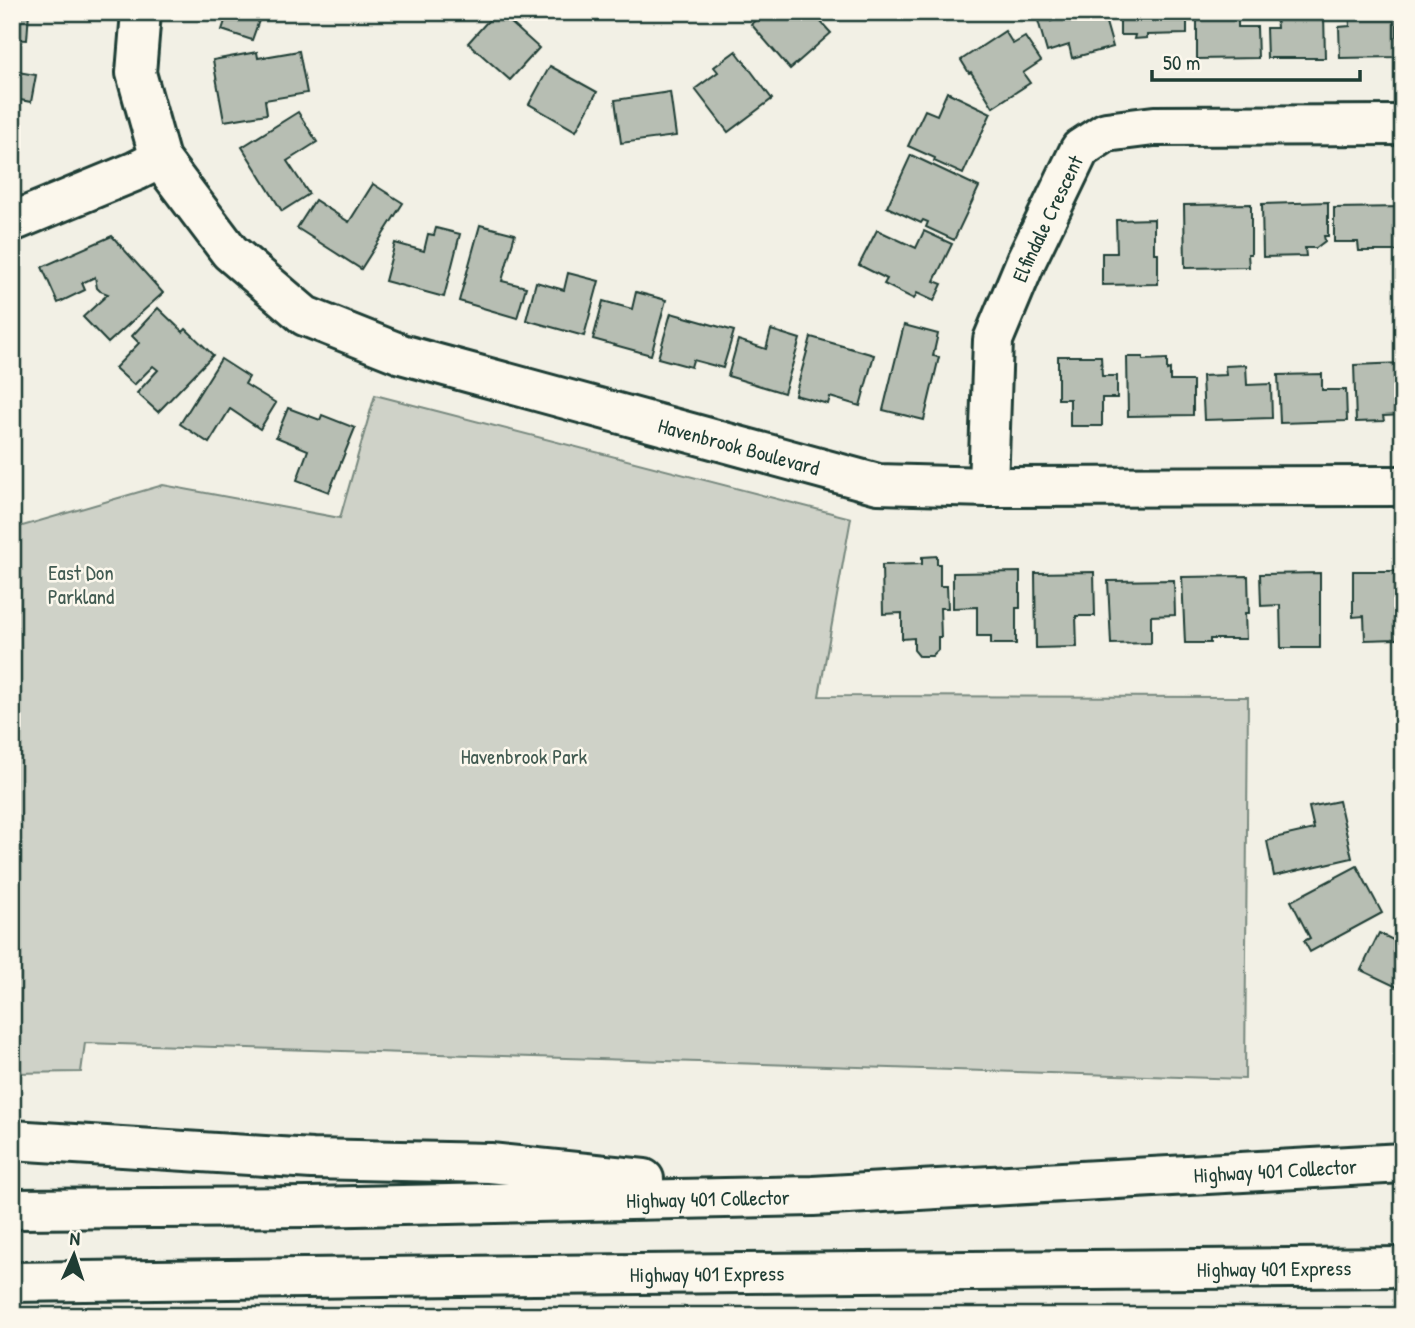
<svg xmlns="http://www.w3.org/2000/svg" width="1415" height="1328" viewBox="0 0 1415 1328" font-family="'Patrick Hand',sans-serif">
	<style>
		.green { fill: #cfd2c8; stroke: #77887e; stroke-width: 2 }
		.building { fill: #b7beb3; stroke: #1f3d34; stroke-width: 2 }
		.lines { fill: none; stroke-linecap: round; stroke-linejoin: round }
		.minor-casing { stroke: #1f3d34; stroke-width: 44 }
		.highway-casing { stroke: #1f3d34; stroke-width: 44 }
		.minor { stroke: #fbf7ec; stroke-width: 38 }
		.highway { stroke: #fbf7ec; stroke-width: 38 }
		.labels { text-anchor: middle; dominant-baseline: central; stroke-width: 5; stroke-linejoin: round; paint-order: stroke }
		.street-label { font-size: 21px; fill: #1f3d34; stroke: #fbf7ec }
		.park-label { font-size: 21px; fill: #425b52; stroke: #fbf7ec }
	</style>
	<rect width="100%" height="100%" fill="#f2f0e5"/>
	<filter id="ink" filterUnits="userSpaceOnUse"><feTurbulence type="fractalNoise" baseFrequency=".0143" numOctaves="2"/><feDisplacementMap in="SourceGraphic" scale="14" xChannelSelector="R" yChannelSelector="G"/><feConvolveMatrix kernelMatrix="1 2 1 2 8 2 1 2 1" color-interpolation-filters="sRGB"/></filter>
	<g filter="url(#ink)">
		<polygon class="green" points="375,395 851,518 819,696 1248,697 1245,1079 85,1043 81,1072 12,1073 12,529 163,485 340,518"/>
		<g class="building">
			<polygon points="12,12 29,12 27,40 12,39"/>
			<polygon points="228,12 262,12 252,40 222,30"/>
			<polygon points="496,12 499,12 539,48 510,80 468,43"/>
			<polygon points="765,12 812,12 831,33 790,69 751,24"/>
			<polygon points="1072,12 1103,12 1113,47 1072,58 1069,45 1047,52 1037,17 1049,13 1051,21"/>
			<polygon points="1120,12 1187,12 1187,34 1147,35 1147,38 1134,39 1135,35 1120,35"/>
			<polygon points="1197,12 1238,12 1238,27 1257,27 1258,58 1197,59"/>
			<polygon points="1397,12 1397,57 1340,58 1339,27 1350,26 1349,13"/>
			<polygon points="1324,13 1325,58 1267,58 1266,28 1277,28 1276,14"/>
			<polygon points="1005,31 1013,44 1025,37 1041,61 1023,73 1030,83 993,107 971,72 969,73 961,60"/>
			<polygon points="299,51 307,93 265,100 267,114 224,121 213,60 257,52 258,58"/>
			<polygon points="736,51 772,99 728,132 695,89 718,72 714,67"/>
			<polygon points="550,66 597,92 576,131 529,104"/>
			<polygon points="12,71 36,75 31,102 20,100 13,135"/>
			<polygon points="670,92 676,136 621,143 615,100"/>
			<polygon points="947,92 991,113 963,174 934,161 935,158 908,146 925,110 937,115"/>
			<polygon points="298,112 317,142 287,161 309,194 282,211 242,147"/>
			<polygon points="911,155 979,187 954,240 926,227 928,222 923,220 921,223 887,207"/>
			<polygon points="373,184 403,203 361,269 297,228 315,200 349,222"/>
			<polygon points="1328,202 1328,236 1324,236 1325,241 1316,248 1305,248 1306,256 1263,257 1262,204"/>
			<polygon points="1251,204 1251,254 1248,254 1249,267 1185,268 1184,205"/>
			<polygon points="1403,207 1403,251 1359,251 1358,242 1334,242 1334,208"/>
			<polygon points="1154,219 1154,253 1158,253 1158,284 1102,285 1102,253 1117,253 1116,220"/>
			<polygon points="480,225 515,234 502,281 526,287 517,318 459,301"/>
			<polygon points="436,228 460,234 444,297 385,281 395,243 424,251 428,234 434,235"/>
			<polygon points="877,230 916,248 924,231 952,244 934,281 942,284 934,301 917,293 914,299 884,284 887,279 859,265"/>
			<polygon points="112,236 163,293 108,343 83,317 108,294 100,291 97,288 95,277 82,283 85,290 58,303 42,267"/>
			<polygon points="568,273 599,281 584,336 526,320 536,282 564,290"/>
			<polygon points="636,292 666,300 651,355 593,339 603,301 632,309"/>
			<polygon points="158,308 183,332 186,329 213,355 158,412 137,393 158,370 153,366 134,385 115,368 139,343 132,336"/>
			<polygon points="671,313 734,331 723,368 693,360 691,367 658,358"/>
			<polygon points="904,325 938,334 933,356 939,357 924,420 883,410"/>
			<polygon points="771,330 800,339 784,393 728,376 738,340 766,349"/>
			<polygon points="811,337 874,355 860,406 830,397 828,404 795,395"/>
			<polygon points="12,342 18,363 14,364 17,376 12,377"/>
			<polygon points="1058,356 1101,356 1102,376 1117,376 1117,398 1102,398 1102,426 1070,426 1070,399 1058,399"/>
			<polygon points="1127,357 1143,357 1143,360 1167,359 1167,370 1170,369 1170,381 1193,381 1193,415 1128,416"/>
			<polygon points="221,359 249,377 245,384 276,403 260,429 230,409 209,443 180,424"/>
			<polygon points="1403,363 1403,415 1383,416 1384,421 1356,422 1354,365"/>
			<polygon points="1246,365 1247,385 1271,384 1272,418 1204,420 1202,376 1226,375 1225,366"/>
			<polygon points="1322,374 1322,390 1346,390 1347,421 1280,423 1278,375"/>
			<polygon points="288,408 320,420 322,415 355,428 329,492 297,480 308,450 276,437"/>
			<polygon points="937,556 937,564 940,564 940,586 947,586 948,608 940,608 941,637 938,637 938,650 932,656 919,656 914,650 914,638 902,639 902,613 883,614 882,565 922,564 922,557"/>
			<polygon points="1353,571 1396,571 1397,639 1365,640 1364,616 1353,617"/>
			<polygon points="1020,572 1020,608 1016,608 1016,644 991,644 991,636 977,636 977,607 953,608 953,573"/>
			<polygon points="1094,572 1095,616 1076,616 1077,647 1036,648 1035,573"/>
			<polygon points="1320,573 1320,648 1281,648 1280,605 1261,606 1260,574"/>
			<polygon points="1248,576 1249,613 1245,613 1246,639 1210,639 1210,643 1185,643 1182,577"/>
			<polygon points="1174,580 1175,615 1151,616 1151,643 1111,644 1108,581"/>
			<polygon points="1339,801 1352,858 1274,876 1267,841 1274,839 1274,838 1314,829 1309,807"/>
			<polygon points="1357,866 1382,913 1310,952 1304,941 1310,938 1291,901"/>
			<polygon points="1379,933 1401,944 1403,940 1403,990 1361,970"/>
		</g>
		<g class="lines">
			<g class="minor-casing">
				<g id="minor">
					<path id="s1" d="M141 12 136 73 160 159 230 252 305 316 401 354 878 484 988 487 1403 486"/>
					<polyline points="12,222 136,171 160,159"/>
					<path id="s2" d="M988 487 993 340 1026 261 1080 149 1106 132 1154 126 1403 125"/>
				</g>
			</g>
			<g class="highway-casing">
				<g id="highway">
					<polyline points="12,1140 312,1159 490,1163 644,1179"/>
					<path id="s3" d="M12 1209 310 1207 813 1196 1403 1163"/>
					<path id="s4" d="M12 1282 534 1275 1403 1267"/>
				</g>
			</g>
			<use href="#minor" class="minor"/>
			<use href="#highway" class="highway"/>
		</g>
	</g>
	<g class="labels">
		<g class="street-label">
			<text stroke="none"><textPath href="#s2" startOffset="280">Elfindale Crescent</textPath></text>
			<text stroke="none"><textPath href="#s1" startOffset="819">Havenbrook Boulevard</textPath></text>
			<text stroke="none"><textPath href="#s3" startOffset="1264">Highway 401 Collector</textPath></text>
			<text stroke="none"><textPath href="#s3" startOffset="696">Highway 401 Collector</textPath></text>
			<text stroke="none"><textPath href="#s4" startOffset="1262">Highway 401 Express</textPath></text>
			<text stroke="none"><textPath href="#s4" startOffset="695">Highway 401 Express</textPath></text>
		</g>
		<g class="park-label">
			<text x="81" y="572">East Don<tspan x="81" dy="24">Parkland</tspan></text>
			<text x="524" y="756">Havenbrook Park</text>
		</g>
	</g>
	<rect width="1415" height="1328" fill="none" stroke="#fbf7ec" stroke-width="42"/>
	<rect x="21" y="21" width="1373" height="1286" fill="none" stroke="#1f3d34" stroke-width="2.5" filter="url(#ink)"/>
	<g transform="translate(74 1255) rotate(3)" stroke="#fbf7ec" stroke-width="5" paint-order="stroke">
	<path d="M0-5L12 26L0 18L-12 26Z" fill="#1f3d34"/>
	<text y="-10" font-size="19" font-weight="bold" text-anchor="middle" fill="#1f3d34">N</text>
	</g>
	<path d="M1152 70v10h208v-10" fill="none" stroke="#1f3d34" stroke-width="3.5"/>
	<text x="1163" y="70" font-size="21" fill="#1f3d34" stroke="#fbf7ec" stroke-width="5" paint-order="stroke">50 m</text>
</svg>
